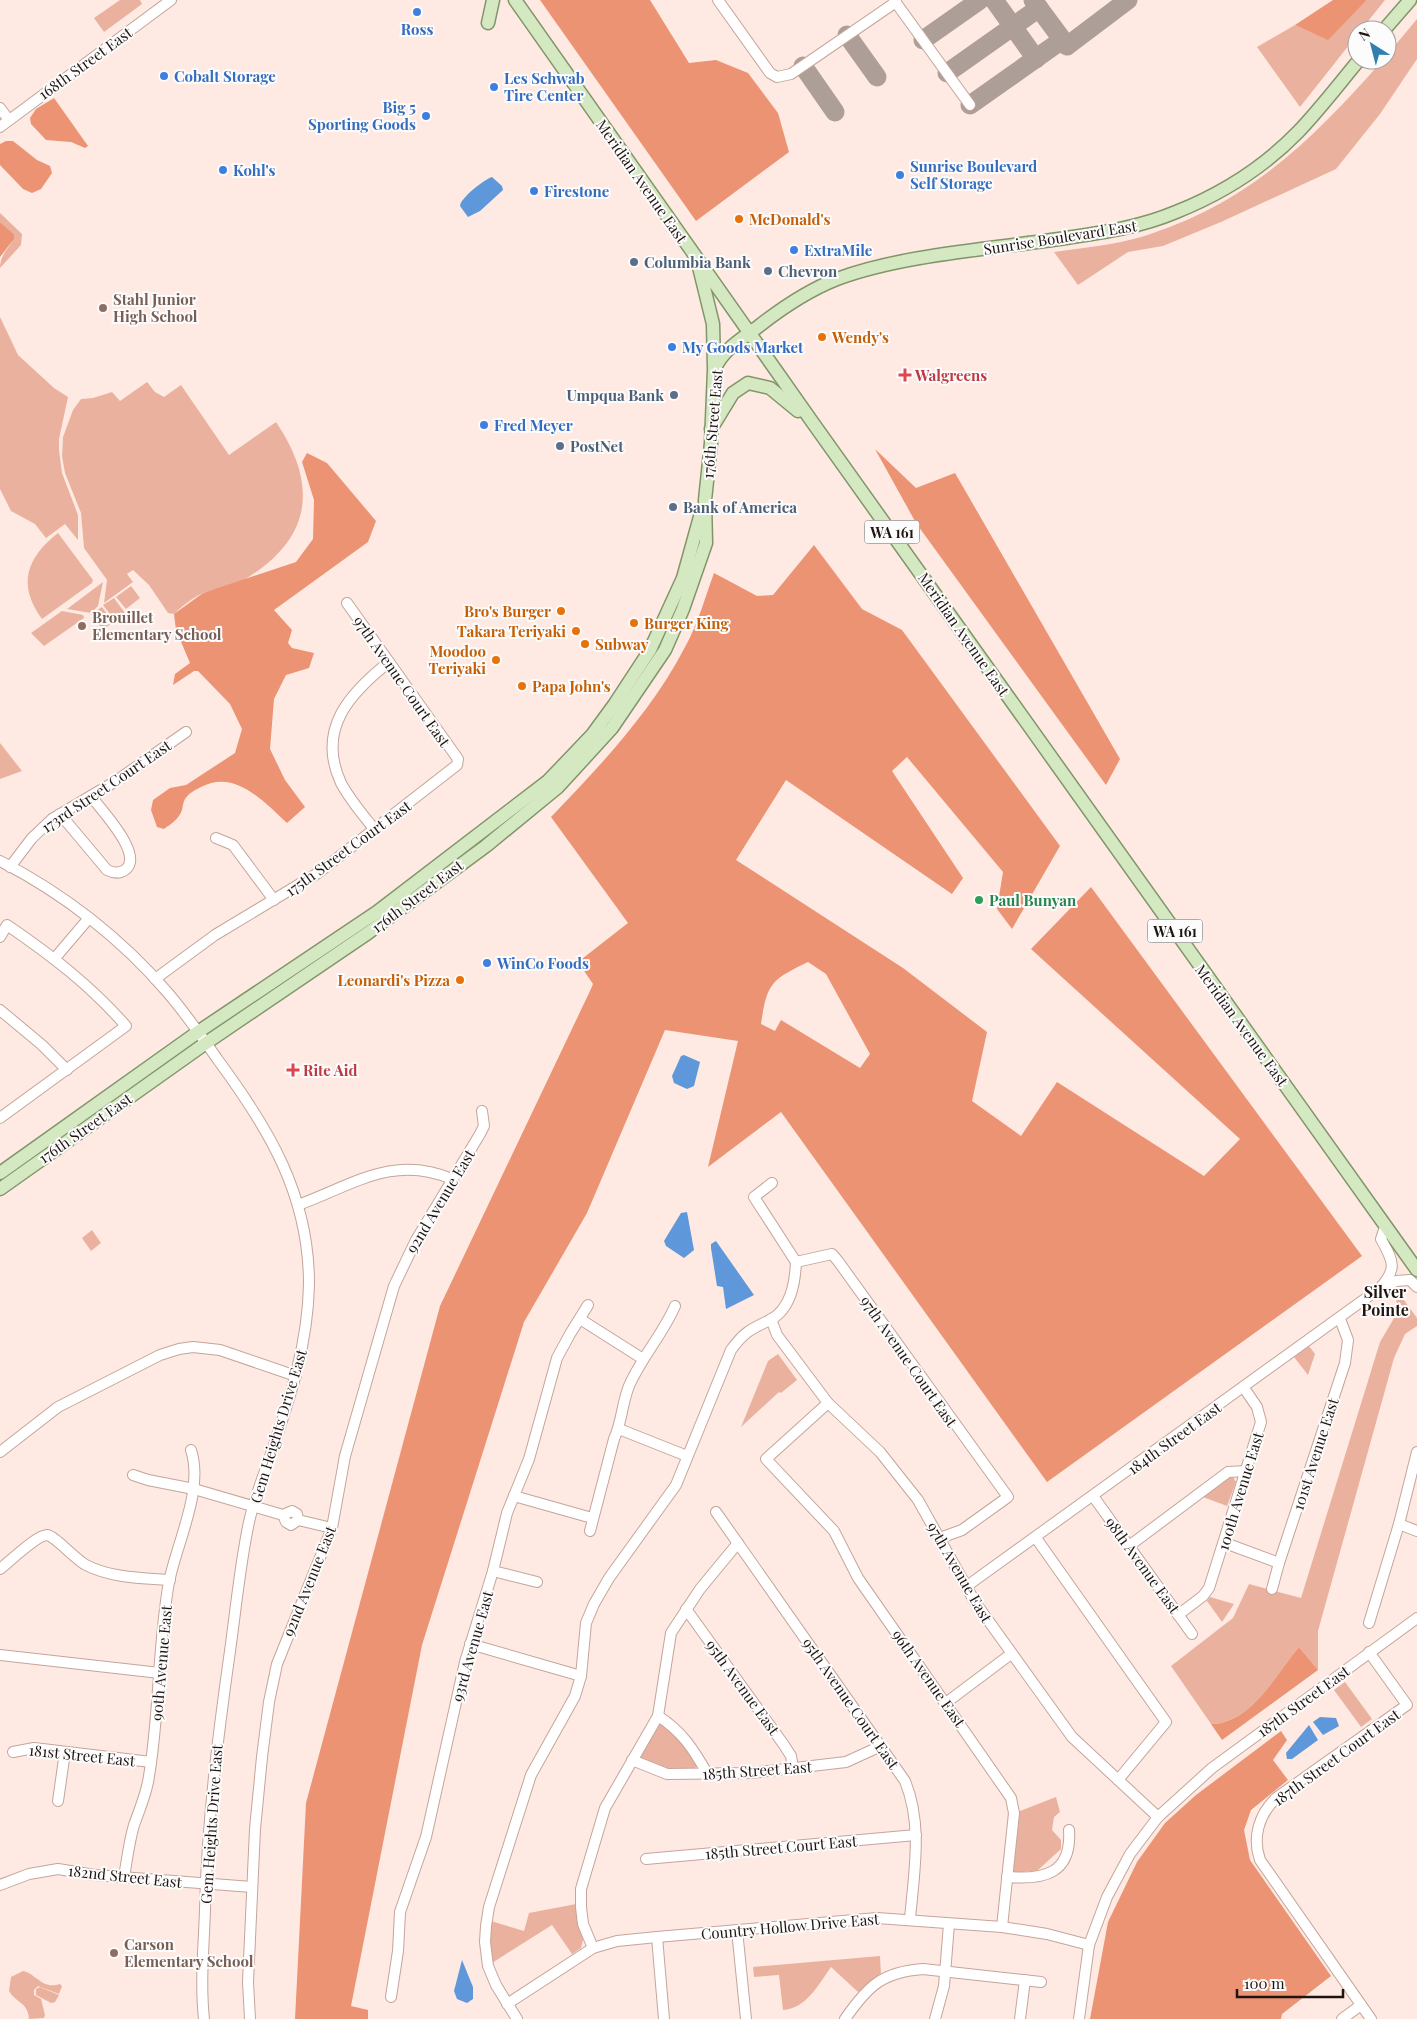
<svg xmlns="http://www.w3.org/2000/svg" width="1417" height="2019" viewBox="0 0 1417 2019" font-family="'Playfair Display',serif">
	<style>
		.green { fill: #eab29e }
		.forest { fill: #ec9373; fill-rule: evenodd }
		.water { fill: #5e97da }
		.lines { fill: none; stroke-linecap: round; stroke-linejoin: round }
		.taxiway { stroke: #ae9e98; stroke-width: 19 }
		.minor-casing { stroke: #c4a59a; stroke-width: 12 }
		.major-casing { stroke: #82956a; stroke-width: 15 }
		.minor { stroke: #fff; stroke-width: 10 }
		.major { stroke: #d4e9c2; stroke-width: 12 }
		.shop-dot { fill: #3f7fe0; stroke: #fcfcfc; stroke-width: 2 }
		.food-dot { fill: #e8710a; stroke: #fcfcfc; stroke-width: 2 }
		.service-dot { fill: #5c6f8a; stroke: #fcfcfc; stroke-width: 2 }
		.education-dot { fill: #8d6e63; stroke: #fcfcfc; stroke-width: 2 }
		.health-dot { fill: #e0444e; stroke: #fcfcfc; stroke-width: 2 }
		.leisure-dot { fill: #2e9e5b; stroke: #fcfcfc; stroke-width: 2 }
		.labels { text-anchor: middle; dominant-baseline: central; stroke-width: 4; stroke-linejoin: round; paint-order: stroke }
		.shield { fill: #fcfcfc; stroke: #615a57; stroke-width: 1 }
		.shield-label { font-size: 14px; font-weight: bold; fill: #1f1410 }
		.shop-label { font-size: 15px; font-weight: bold; fill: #366cbe; stroke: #fcfcfc; text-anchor: start }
		.street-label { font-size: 15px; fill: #1f1410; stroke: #fcfcfc }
		.food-label { font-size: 15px; font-weight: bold; fill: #c56008; stroke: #fcfcfc; text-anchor: start }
		.service-label { font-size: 15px; font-weight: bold; fill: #4e5e75; stroke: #fcfcfc; text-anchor: start }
		.education-label { font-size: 15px; font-weight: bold; fill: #785e54; stroke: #fcfcfc; text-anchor: start }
		.health-label { font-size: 15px; font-weight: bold; fill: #be3a42; stroke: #fcfcfc; text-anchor: start }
		.leisure-label { font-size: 15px; font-weight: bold; fill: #27864d; stroke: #fcfcfc; text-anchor: start }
		.neighbourhood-label { font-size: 16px; font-weight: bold; fill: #1f1410; stroke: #fcfcfc }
	</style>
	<rect width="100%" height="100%" fill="#feeae3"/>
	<g class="green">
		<polygon points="120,0 140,0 142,4 104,32 94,18"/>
		<polygon points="1367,0 1385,0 1361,30 1357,30 1357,35 1300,107 1257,47 1295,25 1328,39"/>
		<path d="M1417 19V59L1380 114 1336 169 1221 222 1163 246 1128 252 1078 285 1054 252C1083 248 1113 245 1141 237 1248 204 1310 142 1383 60H1387V55Z"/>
		<path d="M0 213 22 234 21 245 0 268C0 251 14 246 14 234L0 222Z"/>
		<polygon points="0,317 18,355 54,388 68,397 59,439 59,450 62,473 78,515 78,540 65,524 46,538 35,524 11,511 0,489"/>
		<path d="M147 382 155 392 164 397 181 385 229 455 276 422C320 487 311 541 242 581 231 587 217 589 205 592 194 597 183 605 174 614L168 613 149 585 133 570 127 574 133 582 104 603 107 580 84 548 81 513 65 473 62 456 63 437 73 410 81 399 93 398 112 392 120 401Z"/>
		<path d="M58 533 93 580 92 583 42 619C17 585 26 558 58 533Z"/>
		<polygon points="103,582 98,606 91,613 67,609"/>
		<polygon points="131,586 140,598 126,609 116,597"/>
		<polygon points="114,598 125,613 115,621 103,605"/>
		<polygon points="102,607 113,622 103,630 91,614"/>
		<polygon points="62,611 83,615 84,618 44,646 31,633"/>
		<polygon points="0,743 22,771 0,779"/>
		<polygon points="92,1230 101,1243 91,1251 82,1238"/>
		<path d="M1401 1296 1417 1318V1326L1405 1334 1394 1358 1318 1631V1670L1299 1647C1276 1674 1251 1724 1211 1724L1171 1666 1233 1618 1249 1584 1301 1598 1380 1342 1400 1308 1396 1301Z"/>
		<polygon points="1309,1346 1315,1354 1308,1375 1294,1357"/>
		<polygon points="778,1354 797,1380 781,1393 779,1392 741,1427 768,1361"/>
		<polygon points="1230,1477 1233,1477 1236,1482 1227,1506 1203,1497"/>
		<polygon points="1210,1597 1234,1604 1222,1622 1207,1601"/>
		<polygon points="1345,1682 1372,1719 1361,1727 1334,1690"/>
		<path d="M660 1724C677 1728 689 1751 697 1764L694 1771 668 1770 641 1758 640 1754 656 1726Z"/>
		<polygon points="1056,1797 1060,1812 1054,1817 1052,1830 1061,1840 1061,1849 1037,1871 1026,1871 1019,1874 1013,1871 1020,1811"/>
		<polygon points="576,1904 583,1940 581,1948 572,1954 552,1925 492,1963 489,1939 491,1921 524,1931 529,1913"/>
		<path d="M880 1956 881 1975 858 1992 831 1967C819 1984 806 2009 783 2010L779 1975 754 1977 753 1967Z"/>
		<path d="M23 1971C37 1974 42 1990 60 1984L62 1986 59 1994 38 1986 34 1990V1995L41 1999 45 2015 44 2018 29 2019C28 2002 16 2003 9 1991L11 1977Z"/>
		<polygon points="40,1987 59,1995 55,2002 51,2003 36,1995 36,1989"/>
	</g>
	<g class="forest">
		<polygon points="540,0 650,0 689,63 716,60 748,73 778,113 789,152 696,221"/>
		<polygon points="1333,0 1367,0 1328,40 1295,25"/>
		<polygon points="54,98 88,146 85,148 71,142 46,140 31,124 30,118 36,109"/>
		<polygon points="6,141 13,141 37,160 50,166 52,173 41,189 32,193 23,189 0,165 0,144"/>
		<polygon points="0,222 14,234 14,239 0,257"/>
		<polygon points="875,449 916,488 955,473 1120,759 1106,785 916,523"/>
		<path d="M307 453 327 463 376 521 368 542 274 610 292 630 288 643 292 648 314 653 309 668 286 675 274 699 270 749 285 780 305 807 287 823C263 801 235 769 201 787 195 790 189 793 185 799 183 802 183 806 182 810 179 819 171 824 164 829L157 827 151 810 153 800 170 788 186 785 235 753 242 729 230 704 198 671H194L173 685 175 674 190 663 176 630 174 614 203 593 296 562 313 539 314 500 302 462Z"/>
		<path d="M814 545 862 609 902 630 1060 846 1012 929 997 909 1003 872 907 757 892 771 963 878 952 894 786 780 736 860 903 968 987 1032 972 1101 1021 1136 1057 1082 1204 1176 1240 1139 1031 949 1091 887 1362 1256 1047 1482 781 1112 708 1167 738 1041 665 1030 587 1213 524 1322 422 1645 351 2006 368 2010V2019H295L306 1803 440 1306 590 991 593 984 578 962 628 923 551 817C600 766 652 711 685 647 698 624 705 597 714 573L757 596 773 595ZM808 962 826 974 870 1054 860 1068 781 1020 775 1031 761 1024C767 983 771 980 808 962Z"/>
		<path d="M1299 1647 1318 1670 1222 1740 1211 1724C1251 1724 1276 1674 1299 1647Z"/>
		<polygon points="1281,1731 1287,1740 1273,1760 1288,1780 1251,1810 1244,1830 1250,1860 1331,1976 1282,2014 1281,2019 1090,2019 1108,1922 1137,1862 1165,1823 1196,1795"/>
	</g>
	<g class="water">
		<path d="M492 177 502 186 503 190 480 211 468 217 460 206C460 198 485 179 492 177Z"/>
		<polygon points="684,1055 700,1062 694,1086 687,1089 674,1083 672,1076 681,1056"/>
		<polygon points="687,1212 694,1250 684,1258 666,1246 664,1241 681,1213"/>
		<polygon points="716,1241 754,1295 726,1309 723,1287 717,1286 711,1248 711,1244"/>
		<polygon points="1320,1717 1336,1718 1339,1726 1323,1735 1313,1722"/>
		<polygon points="1309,1725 1318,1740 1292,1759 1287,1759 1286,1753"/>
		<polygon points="462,1960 473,1987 473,1999 467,2003 457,1999 454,1991"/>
	</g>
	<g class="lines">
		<g class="taxiway">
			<polyline points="994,0 1036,59"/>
			<polyline points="1033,0 1067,46 1128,0"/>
			<polyline points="847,35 877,77"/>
			<polyline points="923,40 980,0"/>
			<polyline points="803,66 835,112"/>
			<polyline points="947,73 1039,8"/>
			<polyline points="970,105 1062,40"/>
		</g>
		<g class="minor-casing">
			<g id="minor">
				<polyline points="718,0 770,73 777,77 791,74 896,2"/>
				<polyline points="894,0 970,105"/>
				<polyline points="0,108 9,120"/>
				<polyline points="0,127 171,0"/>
				<path d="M60 814 107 870C113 873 119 874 125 870 145 855 101 810 91 796"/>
				<path d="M375 830C363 815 350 800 341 783 316 729 350 693 389 662"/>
				<polyline points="216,838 233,845 274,900"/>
				<path d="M0 861C63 893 122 939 168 993 186 1014 202 1037 218 1060 269 1129 309 1195 309 1284 308 1344 290 1398 271 1454 263 1477 254 1499 249 1522 240 1564 236 1608 230 1651 218 1736 207 1822 205 1909 204 1945 200 1982 204 2019"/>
				<polyline points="10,867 32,838 52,819 116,781 186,732"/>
				<path d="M0 937 7 925C51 955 91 986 126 1026L0 1118"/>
				<polyline points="55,958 89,918"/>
				<polyline points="155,979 215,935 318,873 457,765 458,759 347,603"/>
				<polyline points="0,1010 42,1045 67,1070"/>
				<polyline points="772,1183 754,1197 796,1262"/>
				<path d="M298 1205C353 1185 393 1154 452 1179"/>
				<polyline points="796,1262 832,1254 838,1261 1008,1497 962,1530 940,1538"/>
				<polyline points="1384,1287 1396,1281 1410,1280 1417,1287"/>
				<polyline points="580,1319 643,1359"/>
				<polyline points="771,1319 777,1335 828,1403 880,1452 918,1500 975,1602 1072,1737 1158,1817"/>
				<polyline points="828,1403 766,1459 834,1531 858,1578 1011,1798 1014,1813 1002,1927"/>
				<polyline points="619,1429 687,1456"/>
				<polyline points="0,1452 58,1407 160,1355 179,1349 193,1347 220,1350 296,1376"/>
				<polyline points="133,1475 148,1480 194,1489 283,1515 286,1522 291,1525 298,1520 297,1514 292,1511 283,1515"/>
				<polyline points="514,1496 592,1518"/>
				<polyline points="1093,1496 1192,1634"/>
				<path d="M716 1512 905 1781C923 1825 914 1872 910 1919"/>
				<polyline points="298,1520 332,1528"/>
				<polyline points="1399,1524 1417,1531"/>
				<path d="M590 1531 614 1439C622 1422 622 1403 629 1386 641 1358 663 1334 675 1306"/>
				<polyline points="1036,1538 1166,1722 1118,1780"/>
				<polyline points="1225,1543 1279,1563"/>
				<polyline points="1129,1546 1228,1472 1247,1471"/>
				<path d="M0 1569C9 1562 37 1535 47 1535 55 1536 76 1560 86 1565 111 1578 143 1578 170 1580"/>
				<polyline points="493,1571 537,1582"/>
				<path d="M967 1586 1380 1288C1398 1268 1393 1261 1381 1239L1385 1227"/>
				<polyline points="1272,1589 1279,1563 1345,1363 1348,1340 1340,1319"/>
				<polyline points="686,1609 784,1745 791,1756 793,1768"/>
				<polyline points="1178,1615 1203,1596 1209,1588 1261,1422 1257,1407 1244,1388"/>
				<polyline points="1369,1623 1399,1524 1417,1452"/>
				<polyline points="470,1644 581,1676"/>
				<path d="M1369 1652 1407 1705 1276 1798C1259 1815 1252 1837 1260 1860L1371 2019"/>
				<polyline points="0,1655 160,1673"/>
				<polyline points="947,1702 1011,1654"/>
				<path d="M658 1716C682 1731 694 1750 708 1775"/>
				<polyline points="13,1752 34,1748 151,1762"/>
				<polyline points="632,1760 667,1774 751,1773 846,1762 881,1746"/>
				<polyline points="58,1801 65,1752"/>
				<polyline points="646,1859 916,1835"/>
				<path d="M124 1877C127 1860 129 1842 134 1825 139 1811 145 1797 148 1782 160 1716 157 1648 169 1582 177 1542 204 1490 191 1450"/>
				<path d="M1007 1877C1044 1880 1072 1874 1069 1830"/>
				<polyline points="0,1885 29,1874 58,1869 95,1875 252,1887"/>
				<polyline points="737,1930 746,2019"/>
				<polyline points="657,1937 664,2019"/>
				<polyline points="593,1948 583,1924 581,1907 581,1889 605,1808 658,1716 671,1633 700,1589 738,1543"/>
				<polyline points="391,1997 398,1951 400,1912 426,1837 465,1662 493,1571 507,1513 529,1459 557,1358 570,1334 588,1305"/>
				<polyline points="507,2004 593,1948 617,1941 657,1937 877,1918 1002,1927 1047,1934 1089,1945"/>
				<polyline points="250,2019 248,1982 255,1829 262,1757 269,1702 277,1664 332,1528 345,1456 394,1286 416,1240 480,1134 484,1126 482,1111"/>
				<path d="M517 2019 496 1985 488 1966 485 1942 486 1926 489 1907 531 1775 575 1696 581 1676 586 1623 594 1604 609 1578 676 1485 731 1350C744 1332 751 1329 770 1320 791 1309 795 1283 796 1262"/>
				<path d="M845 2019C868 1986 882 1972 923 1969L1041 1982"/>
				<polyline points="935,2019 944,1986 949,1924"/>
				<polyline points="1020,2019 1025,1980"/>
				<polyline points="1079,2019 1089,1945 1107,1897 1130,1854 1158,1817 1212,1768 1417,1618"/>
				<polyline points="1342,2019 1361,2005"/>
			</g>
		</g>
		<g class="major-casing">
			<g id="major">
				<polyline points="515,0 813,423 1417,1270"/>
				<polyline points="488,23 493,0"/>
				<polyline points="1384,30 1410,0"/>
				<polyline points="699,267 713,324 714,367"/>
				<polyline points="711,429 733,393 748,383 770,388 798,411"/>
				<polyline points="0,1173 198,1032 377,912 548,781 592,735 614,705 650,650 683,578 701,513"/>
				<path d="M0 1189 206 1043 368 933 486 846 558 787 612 728 665 650 683 609 706 543 705 500 711 443 714 370C723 349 742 339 759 326 782 308 809 290 837 279 901 255 990 249 1059 239 1099 233 1138 228 1176 212 1221 194 1264 167 1298 132 1320 109 1339 84 1359 60"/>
			</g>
		</g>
		<use href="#minor" class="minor"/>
		<use href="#major" class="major"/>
	</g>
	<g class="shop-dot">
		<circle cx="417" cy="12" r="5"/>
		<circle cx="164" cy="76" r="5"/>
		<circle cx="494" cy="87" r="5"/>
		<circle cx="426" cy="116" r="5"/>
		<circle cx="223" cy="170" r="5"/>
		<circle cx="900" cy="175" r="5"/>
		<circle cx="534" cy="191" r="5"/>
		<circle cx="794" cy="250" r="5"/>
		<circle cx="672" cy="347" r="5"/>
		<circle cx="484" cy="425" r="5"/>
		<circle cx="487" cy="963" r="5"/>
	</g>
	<g class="food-dot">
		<circle cx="739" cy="219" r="5"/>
		<circle cx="822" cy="337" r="5"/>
		<circle cx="561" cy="611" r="5"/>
		<circle cx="634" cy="623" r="5"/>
		<circle cx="576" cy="631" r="5"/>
		<circle cx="585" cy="644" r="5"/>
		<circle cx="496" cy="660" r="5"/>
		<circle cx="522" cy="686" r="5"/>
		<circle cx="460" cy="980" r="5"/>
	</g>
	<g class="service-dot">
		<circle cx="634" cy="262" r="5"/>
		<circle cx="768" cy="271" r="5"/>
		<circle cx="674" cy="395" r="5"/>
		<circle cx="560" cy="446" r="5"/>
		<circle cx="673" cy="507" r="5"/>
	</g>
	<g class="education-dot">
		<circle cx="103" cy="308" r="5"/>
		<circle cx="82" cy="626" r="5"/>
		<circle cx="114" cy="1953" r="5"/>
	</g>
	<g class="health-dot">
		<path d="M902.5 367.5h5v5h5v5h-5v5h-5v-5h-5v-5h5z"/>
		<path d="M290.5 1062.5h5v5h5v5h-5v5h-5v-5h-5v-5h5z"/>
	</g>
	<circle class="leisure-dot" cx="979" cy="900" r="5"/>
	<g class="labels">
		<g class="shield">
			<rect x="864.5" y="520.5" width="55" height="23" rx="4"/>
			<rect x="1147.5" y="919.5" width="55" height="23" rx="4"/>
		</g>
		<g class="shield-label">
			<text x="892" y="532">WA 161</text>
			<text x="1175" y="931">WA 161</text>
		</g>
		<g class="shop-label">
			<text x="417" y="29" text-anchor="middle">Ross</text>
			<text x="174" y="76">Cobalt Storage</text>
			<text x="504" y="78">Les Schwab<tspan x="504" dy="17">Tire Center</tspan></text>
			<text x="416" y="107" text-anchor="end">Big 5<tspan x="416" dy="17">Sporting Goods</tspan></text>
			<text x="910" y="166">Sunrise Boulevard<tspan x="910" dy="17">Self Storage</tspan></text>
			<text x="233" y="170">Kohl's</text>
			<text x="544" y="191">Firestone</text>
			<text x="804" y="250">ExtraMile</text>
			<text x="682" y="347">My Goods Market</text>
			<text x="494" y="425">Fred Meyer</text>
			<text x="497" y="963">WinCo Foods</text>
		</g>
		<g class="street-label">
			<text transform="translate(85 63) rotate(-36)">168th Street East</text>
			<text transform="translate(642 181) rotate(55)">Meridian Avenue East</text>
			<text transform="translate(1060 237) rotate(-9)">Sunrise Boulevard East</text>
			<text transform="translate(712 424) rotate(-85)">176th Street East</text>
			<text transform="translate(964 634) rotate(55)">Meridian Avenue East</text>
			<text transform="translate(402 681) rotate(55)">97th Avenue Court East</text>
			<text transform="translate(106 786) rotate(-34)">173rd Street Court East</text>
			<text transform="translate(348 848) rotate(-36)">175th Street Court East</text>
			<text transform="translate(417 896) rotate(-37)">176th Street East</text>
			<text transform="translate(1242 1025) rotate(54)">Meridian Avenue East</text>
			<text transform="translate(85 1128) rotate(-35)">176th Street East</text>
			<text transform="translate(440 1201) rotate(-59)">92nd Avenue East</text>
			<text transform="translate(909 1361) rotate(55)">97th Avenue Court East</text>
			<text transform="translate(278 1426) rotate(-73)">Gem Heights Drive East</text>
			<text transform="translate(1174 1438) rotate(-36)">184th Street East</text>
			<text transform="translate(1315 1454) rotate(-72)">101st Avenue East</text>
			<text transform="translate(1240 1491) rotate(-73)">100th Avenue East</text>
			<text transform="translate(1143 1565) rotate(54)">98th Avenue East</text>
			<text transform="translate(960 1572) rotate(60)">97th Avenue East</text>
			<text transform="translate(309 1581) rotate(-68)">92nd Avenue East</text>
			<text transform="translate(472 1646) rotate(-74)">93rd Avenue East</text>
			<text transform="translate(161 1663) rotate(-85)">90th Avenue East</text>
			<text transform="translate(929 1678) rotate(55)">96th Avenue East</text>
			<text transform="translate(743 1687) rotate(54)">95th Avenue East</text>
			<text transform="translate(1303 1701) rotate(-36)">187th Street East</text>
			<text transform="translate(851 1703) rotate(55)">95th Avenue Court East</text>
			<text transform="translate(82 1755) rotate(6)">181st Street East</text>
			<text transform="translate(1336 1757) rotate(-36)">187th Street Court East</text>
			<text transform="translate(757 1770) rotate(-4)">185th Street East</text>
			<text transform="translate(211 1824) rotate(-86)">Gem Heights Drive East</text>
			<text transform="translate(781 1847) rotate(-5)">185th Street Court East</text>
			<text transform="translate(125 1876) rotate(6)">182nd Street East</text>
			<text transform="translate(790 1926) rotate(-5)">Country Hollow Drive East</text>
		</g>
		<g class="food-label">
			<text x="749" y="219">McDonald's</text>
			<text x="832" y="337">Wendy's</text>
			<text x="551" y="611" text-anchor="end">Bro's Burger</text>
			<text x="644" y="623">Burger King</text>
			<text x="566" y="631" text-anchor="end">Takara Teriyaki</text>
			<text x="595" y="644">Subway</text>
			<text x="486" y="651" text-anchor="end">Moodoo<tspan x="486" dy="17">Teriyaki</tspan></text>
			<text x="532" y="686">Papa John's</text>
			<text x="450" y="980" text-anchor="end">Leonardi's Pizza</text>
		</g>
		<g class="service-label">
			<text x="644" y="262">Columbia Bank</text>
			<text x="778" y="271">Chevron</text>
			<text x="664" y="395" text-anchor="end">Umpqua Bank</text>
			<text x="570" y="446">PostNet</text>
			<text x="683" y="507">Bank of America</text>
		</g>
		<g class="education-label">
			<text x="113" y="299">Stahl Junior<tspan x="113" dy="17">High School</tspan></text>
			<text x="92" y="617">Brouillet<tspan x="92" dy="17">Elementary School</tspan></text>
			<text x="124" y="1944">Carson<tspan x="124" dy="17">Elementary School</tspan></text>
		</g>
		<g class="health-label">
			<text x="915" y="375">Walgreens</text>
			<text x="303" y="1070">Rite Aid</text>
		</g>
		<g class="leisure-label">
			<text x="989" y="900">Paul Bunyan</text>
		</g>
		<g class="neighbourhood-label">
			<text x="1385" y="1291">Silver<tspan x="1385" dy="18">Pointe</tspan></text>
		</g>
	</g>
	<g transform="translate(1372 45) rotate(324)"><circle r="24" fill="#fcfcfc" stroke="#a49f9e"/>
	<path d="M0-4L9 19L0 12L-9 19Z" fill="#317fb1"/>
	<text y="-8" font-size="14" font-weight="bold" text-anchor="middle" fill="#1f1410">N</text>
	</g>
	<path d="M1237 1989v8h106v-8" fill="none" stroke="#1f1410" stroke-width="2.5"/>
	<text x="1244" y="1989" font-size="15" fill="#1f1410" stroke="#fcfcfc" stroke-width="4" paint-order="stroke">100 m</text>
</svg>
